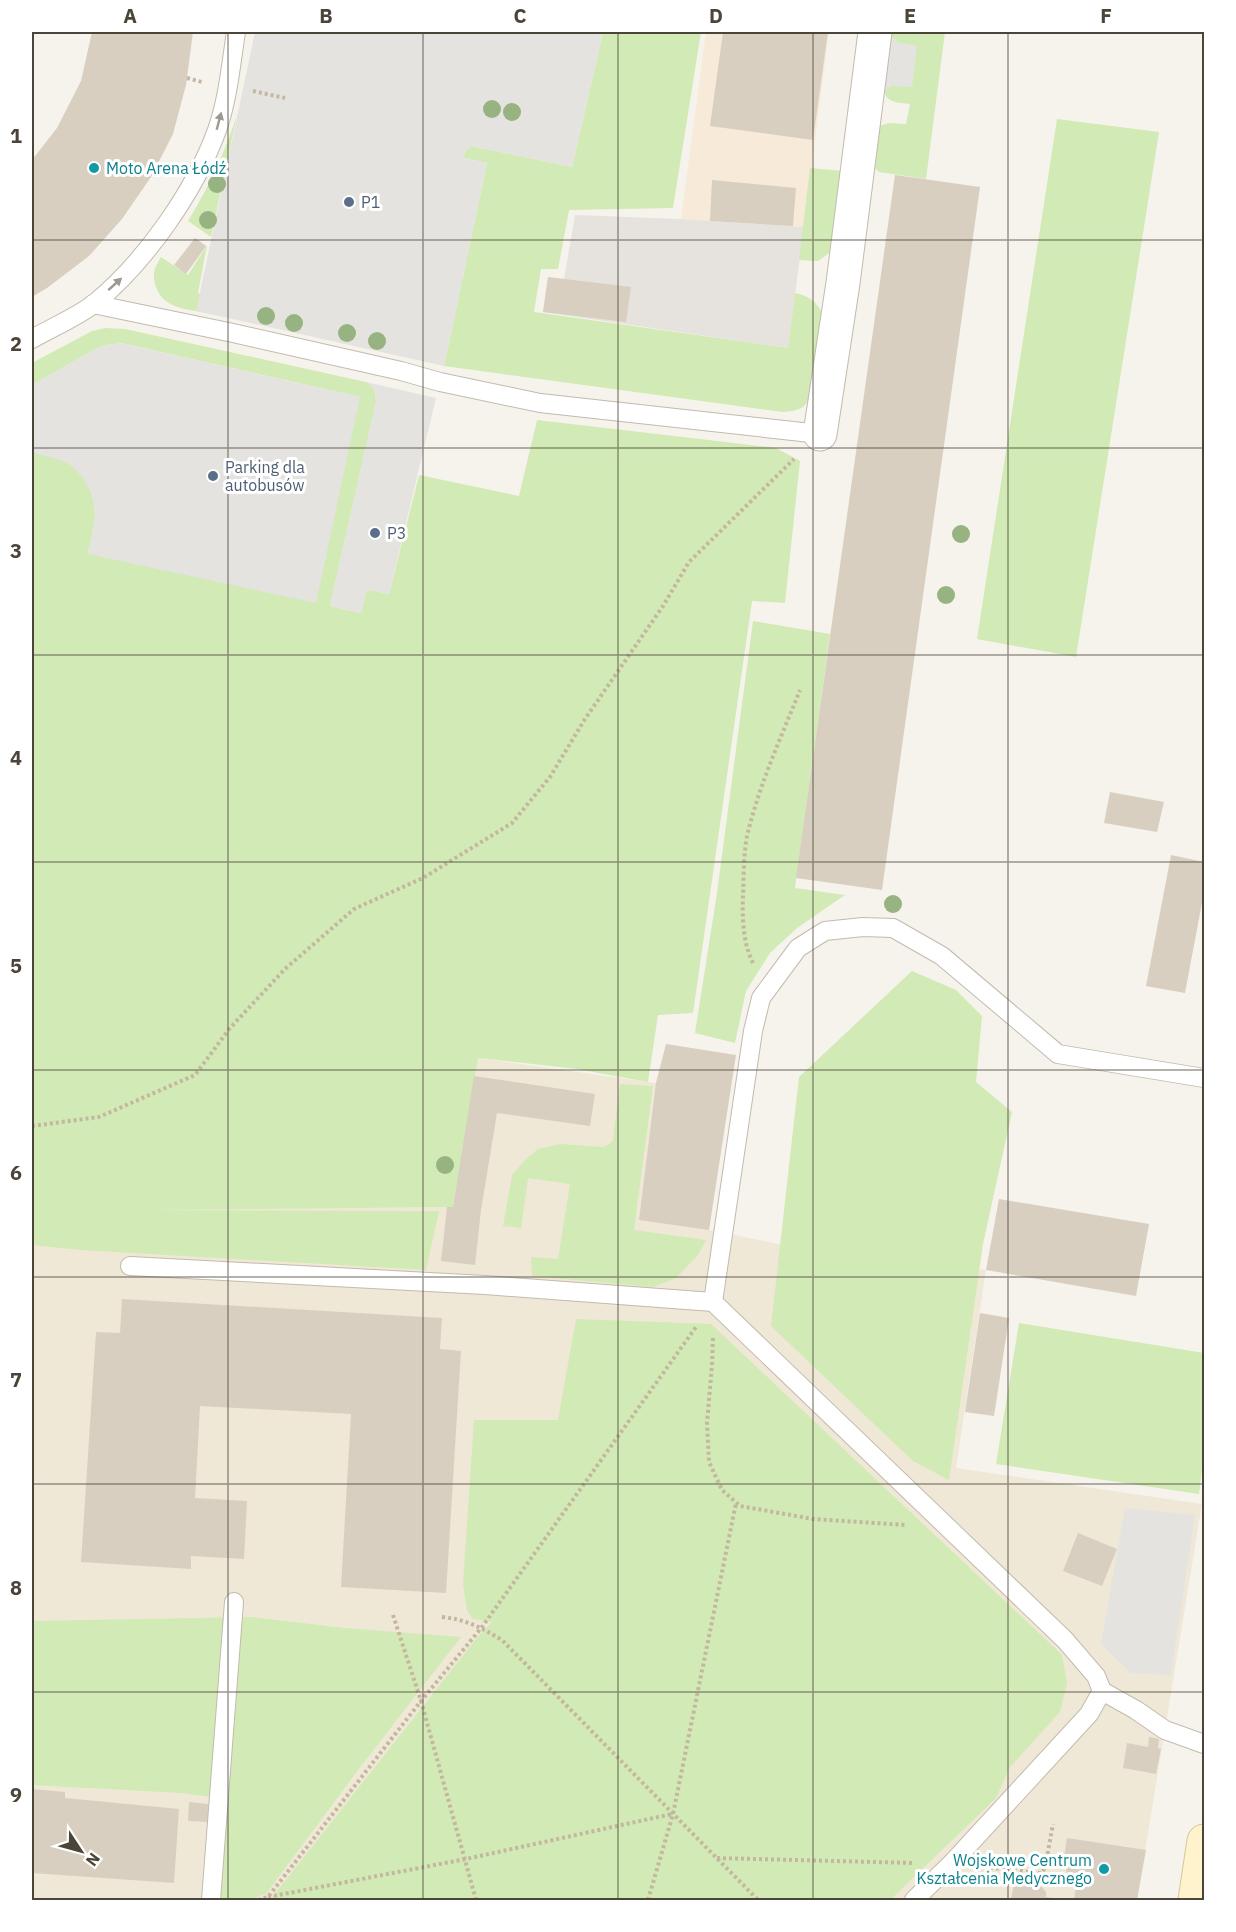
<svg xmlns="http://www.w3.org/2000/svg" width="1236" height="1932" viewBox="0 0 1236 1932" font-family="'IBM Plex Sans',sans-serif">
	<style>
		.commercial { fill: #f7ead8 }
		.industrial { fill: #e6e2dd }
		.education { fill: #efe8d6 }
		.green { fill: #d2eab5 }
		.parking { fill: #e5e3e0 }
		.building { fill: #d8cfc1 }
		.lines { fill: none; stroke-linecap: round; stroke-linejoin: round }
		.lane-casing { stroke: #c2bbae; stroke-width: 20 }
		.street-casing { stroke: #c2bbae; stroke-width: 35 }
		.secondary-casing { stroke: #d6c79b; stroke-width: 35 }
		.path { stroke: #c4b79f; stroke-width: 4; stroke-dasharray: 3 3; stroke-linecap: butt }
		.lane { stroke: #fff; stroke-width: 18 }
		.street { stroke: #fff; stroke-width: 33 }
		.secondary { stroke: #fff3cd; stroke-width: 33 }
		.tree { fill: #97b381 }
		.oneway { fill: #9c9892 }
		.grid { fill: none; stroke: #4b4439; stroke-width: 1.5; stroke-opacity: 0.55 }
		.culture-dot { fill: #0f9aa8; stroke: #fff; stroke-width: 2 }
		.service-dot { fill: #5c6f8a; stroke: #fff; stroke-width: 2 }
		.labels { text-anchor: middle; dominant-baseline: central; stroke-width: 6; stroke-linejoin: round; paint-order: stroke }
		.culture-label { font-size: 16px; fill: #0d838f; stroke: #fff; text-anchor: start }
		.service-label { font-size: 16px; fill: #4e5e75; stroke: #fff; text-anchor: start }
		.neatline { fill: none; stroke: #4b4439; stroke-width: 2 }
		.grid-label { font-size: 20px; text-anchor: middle; font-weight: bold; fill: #4b4439 }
	</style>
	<rect width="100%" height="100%" fill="#f6f3ec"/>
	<polygon class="commercial" points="706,32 829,32 804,227 681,219"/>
	<polygon class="industrial" points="575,215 681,219 804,227 788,348 543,312 548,277 564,279"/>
	<polygon class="education" points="478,1058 656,1083 709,1230 779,1244 986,1270 956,1468 1202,1504 1137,1900 32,1900 32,1210 453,1207"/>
	<g class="green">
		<path d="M603 32H701L673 208 569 210 558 269H541L534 312 788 348 795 293C809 296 816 301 823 314 820 333 815 393 805 405 800 411 790 411 783 412L444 366 487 163 463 158C465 151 466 149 472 146L572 167Z"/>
		<path d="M892 32H945L926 179 879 172 874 167 879 126 889 123 906 124 910 104C899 102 886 104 884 90L891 86H895L917 46 898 43 891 36Z"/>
		<path d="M237 115 211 237 188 221C209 187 225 152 237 115Z"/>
		<polygon points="1057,119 1159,132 1076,657 977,639"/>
		<polygon points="810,168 843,171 833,247 828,254 818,261 799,260"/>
		<path d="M207 245 198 293 222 298 211 314C189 309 162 310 155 284 152 273 155 267 161 257L188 275Z"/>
		<path d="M105 328 125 329 366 382C375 387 376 392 376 402L330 606 361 613 366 591 371 590 389 594 419 475 519 496 537 420 776 448 800 461 785 603 752 601 693 1013 658 1015 648 1082 577 1069 478 1058 453 1207 139 1210 439 1211 426 1270 81 1250 32 1245V452C42 455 54 456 64 461 84 470 96 494 95 516 95 528 91 541 88 553L360 397 121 343 101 346 32 385V363L92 331Z"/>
		<polygon points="753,621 830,634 795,888 845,895 797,928 770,953 746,991 735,1043 695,1033 717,893"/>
		<polygon points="912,971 956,990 982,1016 976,1082 1012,1112 983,1244 949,1480 913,1461 771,1326 799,1077"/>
		<polygon points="620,1084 653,1086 634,1230 706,1240 698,1255 676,1278 653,1287 532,1276 531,1257 558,1259 570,1184 528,1178 521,1228 503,1226 512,1175 526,1159 538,1149 560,1144 603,1147 608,1145 613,1140"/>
		<polygon points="576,1319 711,1324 1062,1655 1067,1683 1060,1712 1010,1767 996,1798 890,1900 270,1900 476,1639 492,1622 473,1619 467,1610 463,1584 474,1420 558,1420"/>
		<polygon points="1019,1323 1204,1353 1204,1454 1199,1494 996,1464"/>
		<polygon points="252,1617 344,1628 461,1637 358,1770 266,1894 247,1900 221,1900 228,1799 181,1793 32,1785 32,1621"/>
	</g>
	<g class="parking">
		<polygon points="255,32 603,32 572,167 472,146 467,149 464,153 463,158 487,163 444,366 196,311"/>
		<polygon points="891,36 898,43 917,46 912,87 891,86 884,90"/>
		<polygon points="120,343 360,397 316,603 88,554 95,518 93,497 84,479 73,467 66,462 32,452 32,385 101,346"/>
		<polygon points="366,382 436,398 389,594 371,590 366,591 361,613 330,606 376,402 375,390"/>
		<polygon points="1125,1508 1195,1515 1171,1675 1131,1673 1101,1644"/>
	</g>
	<g class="building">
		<polygon points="92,32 193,32 186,85 173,134 151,177 122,219 89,256 47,288 32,297 32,160 57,128 81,81"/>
		<polygon points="723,32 828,32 813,140 710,126"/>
		<polygon points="895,175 980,187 882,890 796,878"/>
		<polygon points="712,180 796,188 793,226 710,221"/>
		<polygon points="195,238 206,246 186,274 174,265"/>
		<polygon points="548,277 631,287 626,322 543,312"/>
		<polygon points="1110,792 1164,802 1157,832 1104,823"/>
		<polygon points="1171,855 1204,862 1204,892 1185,993 1146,986"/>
		<polygon points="666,1044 736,1055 709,1230 639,1220 656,1083"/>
		<polygon points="474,1076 595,1094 590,1126 497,1113 481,1210 475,1265 441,1261 447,1207 453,1207"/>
		<polygon points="999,1199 1149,1224 1136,1296 986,1270"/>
		<polygon points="122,1299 442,1318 440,1349 461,1351 446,1593 341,1587 351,1414 200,1406 195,1498 247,1501 244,1559 191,1556 191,1569 81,1562 96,1332 120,1333"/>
		<polygon points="980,1313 1009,1318 994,1416 965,1412"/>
		<polygon points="1078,1533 1117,1549 1102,1586 1063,1571"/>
		<polygon points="1149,1737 1159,1739 1158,1748 1161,1749 1156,1774 1123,1768 1127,1743 1148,1747"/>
		<polygon points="32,1789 65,1792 65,1798 179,1809 174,1883 32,1873"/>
		<polygon points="189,1802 208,1804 208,1822 188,1821"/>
		<polygon points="1067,1838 1146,1850 1137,1900 1074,1900 1076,1886 1071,1884 1067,1879 1066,1865 1063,1865"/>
		<polygon points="1014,1883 1042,1887 1046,1892 1046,1897 1062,1899 1062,1900 1011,1900"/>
	</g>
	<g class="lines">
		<g class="lane-casing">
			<g id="lane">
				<polyline points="93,304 233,333 401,371 440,382 540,403 820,434"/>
				<path d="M32 339C51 328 79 316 95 303 145 262 195 191 217 130 228 99 231 64 236 32"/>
				<polyline points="130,1266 485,1285 713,1302"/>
				<polyline points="1102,1691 1136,1710 1165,1730 1204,1744"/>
				<polyline points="211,1900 234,1602"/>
				<polyline points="914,1900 951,1864 1089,1714 1102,1691 1096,1676 1065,1640 713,1302 753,1031 761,998 798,948 825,931 863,927 893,928 942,956 1058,1054 1204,1078"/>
			</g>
		</g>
		<g class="street-casing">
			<polyline id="street" points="820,434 843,283 875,32"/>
		</g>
		<g class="secondary-casing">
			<polyline id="secondary" points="1195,1900 1204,1841"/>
		</g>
		<g class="path">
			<polyline points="187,78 202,82"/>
			<polyline points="253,91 285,98"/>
			<path d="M753 963C743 943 742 919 743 896 744 874 743 849 749 828 761 781 782 735 800 690"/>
			<polyline points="32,1126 99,1117 195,1075 230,1028 285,969 354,909 423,878 512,823 550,777 585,719 663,606 689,562 794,459"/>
			<polyline points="713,1338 712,1365 707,1423 709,1462 722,1490 740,1506 813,1519 906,1525"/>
			<polyline points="393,1615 421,1701 476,1900"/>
			<path d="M442 1617C465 1619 482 1628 502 1640L758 1900"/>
			<polyline points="717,1858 913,1863"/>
			<polyline points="984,1867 1041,1873 1045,1868 1053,1824"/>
			<polyline points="268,1897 466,1859 672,1814"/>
			<polyline points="258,1900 268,1897 421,1701 482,1627 696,1327"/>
			<polyline points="648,1900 673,1814 736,1503"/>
		</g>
		<use href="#lane" class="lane"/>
		<use href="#street" class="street"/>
		<use href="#secondary" class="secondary"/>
	</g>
	<g class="tree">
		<circle cx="492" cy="109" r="9"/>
		<circle cx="512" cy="112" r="9"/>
		<circle cx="217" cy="184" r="9"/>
		<circle cx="208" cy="220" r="9"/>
		<circle cx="266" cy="316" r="9"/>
		<circle cx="294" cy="323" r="9"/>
		<circle cx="347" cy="333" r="9"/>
		<circle cx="377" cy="341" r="9"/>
		<circle cx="961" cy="534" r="9"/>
		<circle cx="946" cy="595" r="9"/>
		<circle cx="893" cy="904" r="9"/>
		<circle cx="445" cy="1165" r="9"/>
	</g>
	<defs><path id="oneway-solid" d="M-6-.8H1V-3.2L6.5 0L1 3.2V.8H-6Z" transform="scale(1.5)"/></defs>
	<g class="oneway">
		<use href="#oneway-solid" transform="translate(219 121) rotate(-75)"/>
		<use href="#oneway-solid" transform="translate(115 284) rotate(-42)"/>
	</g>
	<path class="grid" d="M228 32V1900M423 32V1900M618 32V1900M813 32V1900M1008 32V1900M32 240H1204M32 448H1204M32 655H1204M32 862H1204M32 1070H1204M32 1277H1204M32 1484H1204M32 1692H1204"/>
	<g class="culture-dot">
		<circle cx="94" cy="168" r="6"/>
		<circle cx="1104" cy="1869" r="6"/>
	</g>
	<g class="service-dot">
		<circle cx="349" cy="202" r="6"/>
		<circle cx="213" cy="476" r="6"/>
		<circle cx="375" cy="533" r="6"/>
	</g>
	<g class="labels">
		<g class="culture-label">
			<text x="106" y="168">Moto Arena Łódź</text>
			<text x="1092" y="1860" text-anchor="end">Wojskowe Centrum<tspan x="1092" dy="18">Kształcenia Medycznego</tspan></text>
		</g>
		<g class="service-label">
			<text x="361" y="202">P1</text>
			<text x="225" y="467">Parking dla<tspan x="225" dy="18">autobusów</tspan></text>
			<text x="387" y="533">P3</text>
		</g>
	</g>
	<rect width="1236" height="1932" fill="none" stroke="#ffffff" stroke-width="66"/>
	<g transform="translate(81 1851) rotate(126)" stroke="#ffffff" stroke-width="4.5" paint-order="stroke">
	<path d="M0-4.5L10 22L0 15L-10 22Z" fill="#4b4439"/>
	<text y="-9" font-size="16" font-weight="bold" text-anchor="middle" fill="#4b4439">N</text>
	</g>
	<rect x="33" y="33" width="1170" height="1866" class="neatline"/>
	<g class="grid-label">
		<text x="130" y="23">A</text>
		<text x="326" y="23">B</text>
		<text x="520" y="23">C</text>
		<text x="716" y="23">D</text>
		<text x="910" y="23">E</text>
		<text x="1106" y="23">F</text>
		<text x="16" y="143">1</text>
		<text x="16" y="351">2</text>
		<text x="16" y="558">3</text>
		<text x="16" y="765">4</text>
		<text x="16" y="973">5</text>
		<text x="16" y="1180">6</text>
		<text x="16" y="1387">7</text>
		<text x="16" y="1595">8</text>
		<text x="16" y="1802">9</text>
	</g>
</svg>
